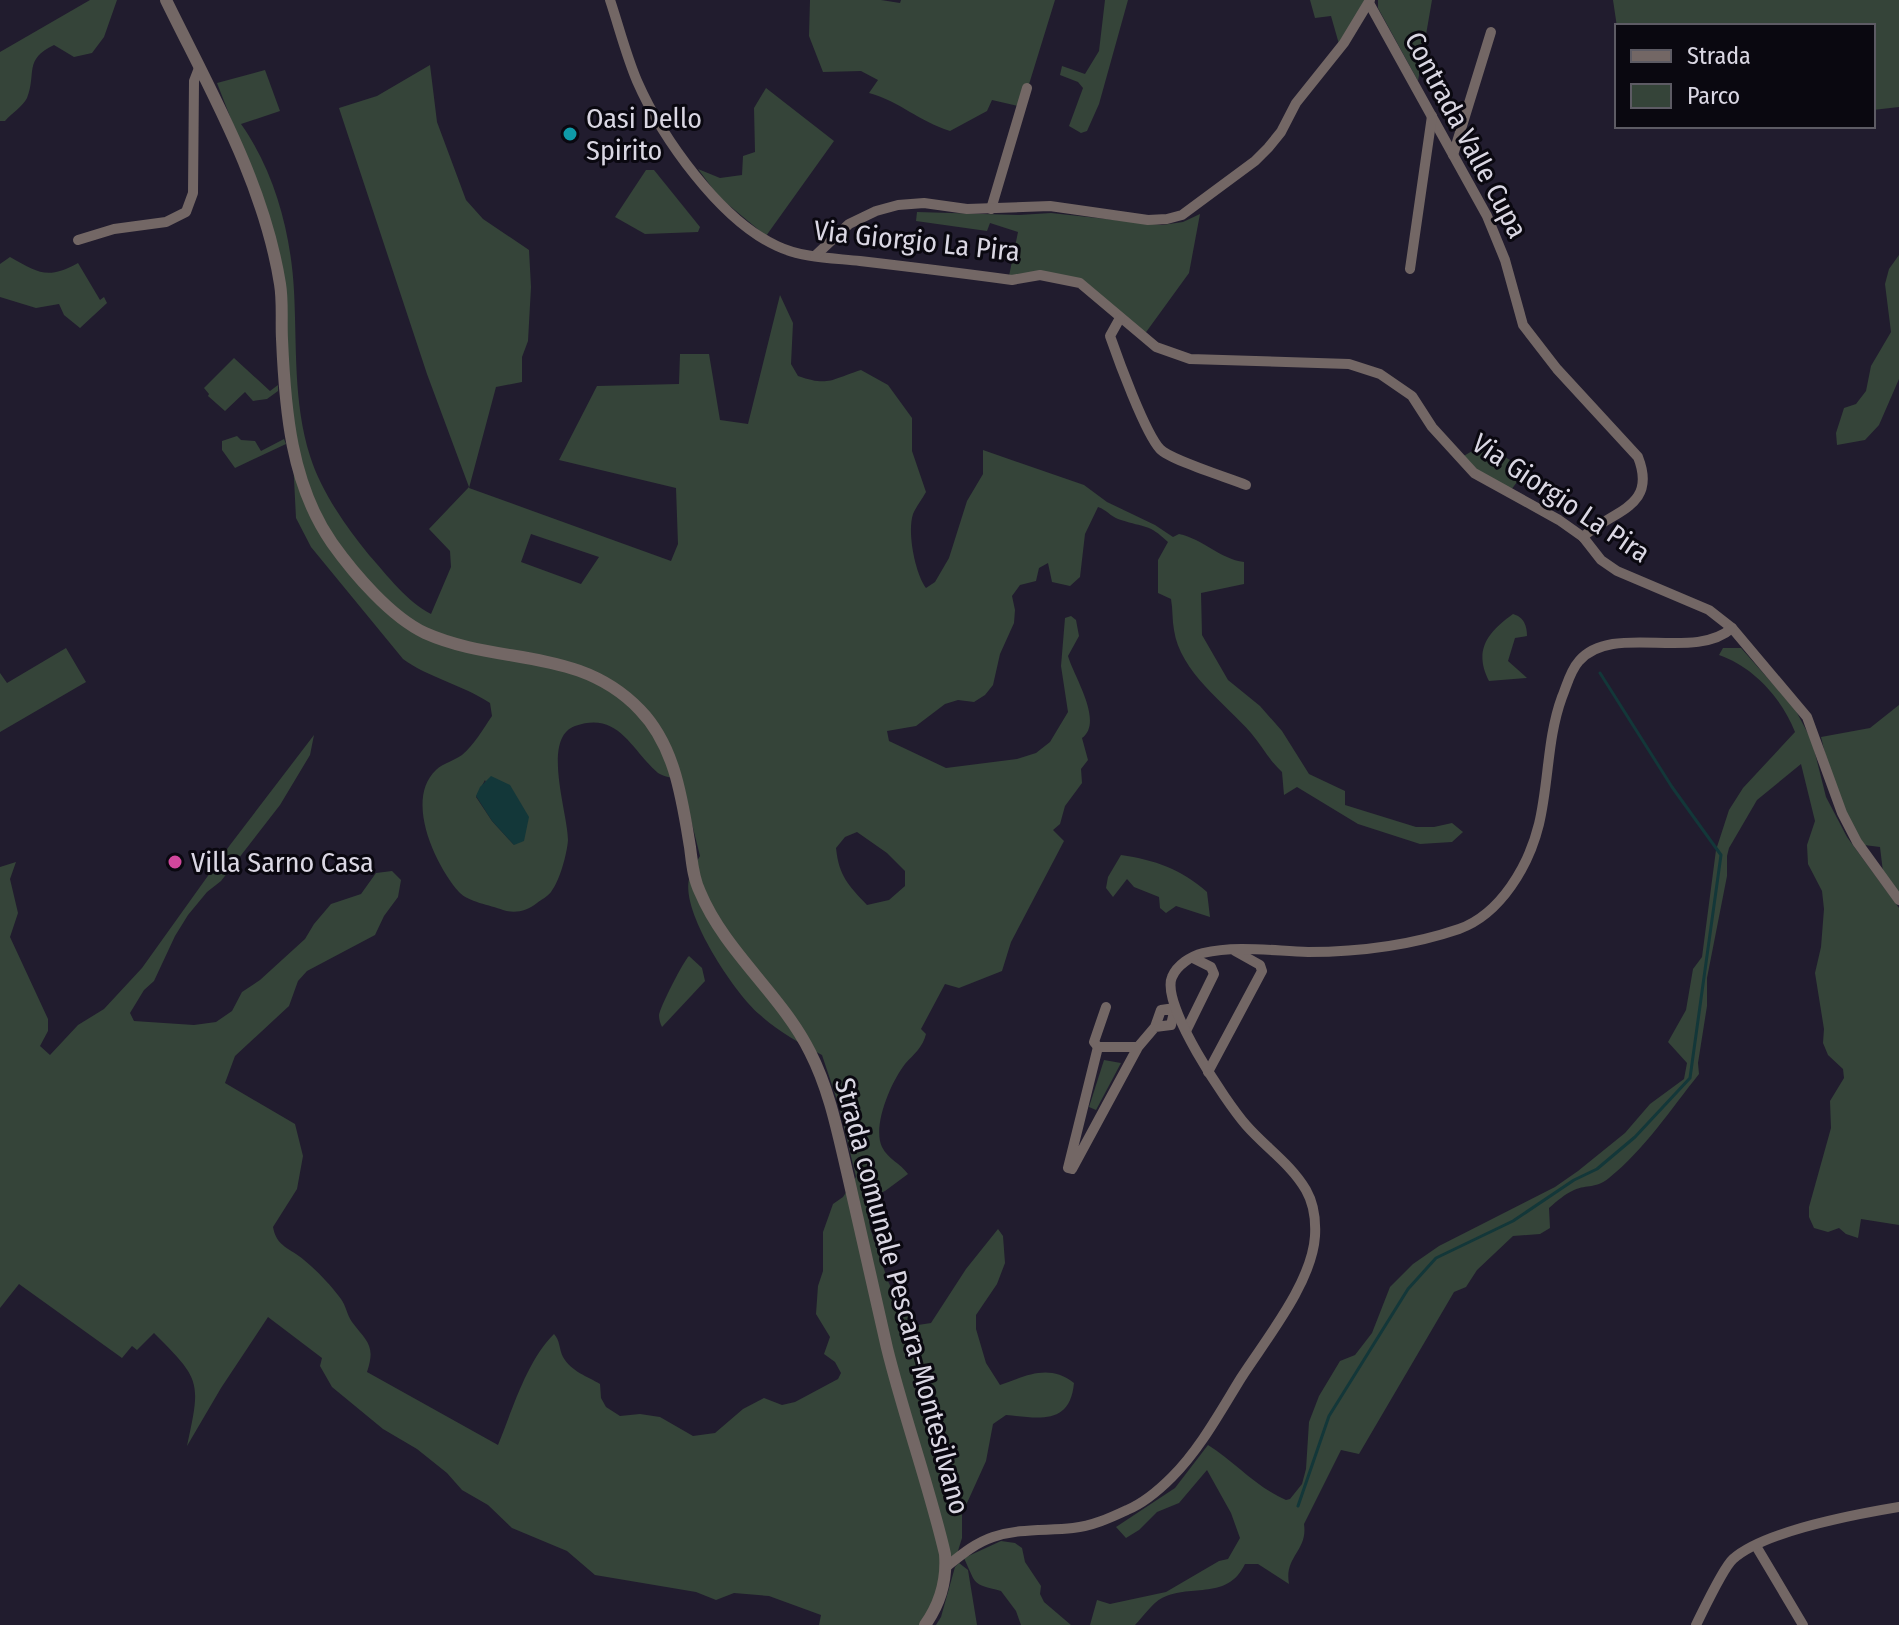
<svg xmlns="http://www.w3.org/2000/svg" width="1899" height="1625" viewBox="0 0 1899 1625" font-family="'Fira Sans Condensed',sans-serif">
	<style>
		.green { fill: #354439; fill-rule: evenodd }
		.water { fill: #133739 }
		.lines { fill: none; stroke-linecap: round; stroke-linejoin: round }
		.stream { stroke: #133739; stroke-width: 3 }
		.minor { stroke: #736765; stroke-width: 10 }
		.tertiary { stroke: #736765; stroke-width: 12 }
		.culture-dot { fill: #0f9aa8; stroke: #0a0810; stroke-width: 3 }
		.hotel-dot { fill: #d1479c; stroke: #0a0810; stroke-width: 3 }
		.labels { text-anchor: middle; dominant-baseline: central; stroke-width: 6; stroke-linejoin: round; paint-order: stroke }
		.poi-label { font-size: 28px; fill: #dad7e3; stroke: #0a0810; text-anchor: start }
		.street-label { font-size: 28px; fill: #dad7e3; stroke: #0a0810 }
	</style>
	<rect width="100%" height="100%" fill="#211c2e"/>
	<g class="green">
		<path d="M90 0H117L104 37 92 53 74 57 54 45C23 60 37 73 27 98 23 106 11 114 5 121H0V52Z"/>
		<path d="M810 0H881L900 3 901 0H1055L1022 107 992 100 987 111 950 131C918 121 901 102 869 93L878 80 861 71 823 72 809 36Z"/>
		<polygon points="1105,0 1128,0 1099,104 1087,131 1081,133 1069,126 1083,88 1078,82 1060,75 1062,66 1085,74 1099,51"/>
		<polygon points="1310,0 1367,0 1339,44 1331,16 1315,18"/>
		<polygon points="1378,0 1432,0 1418,81 1378,8"/>
		<polygon points="1613,0 1899,0 1899,107 1873,110 1873,26 1617,27"/>
		<path d="M430 65 437 122 466 200 483 219 529 250 531 287 528 341 522 357V382L496 387 469 488 671 561 678 544 676 488 559 460 597 386 679 384 680 354H709L720 420 748 424 780 295 793 323 791 364 798 376C829 387 832 379 861 370L888 385 912 418V451L926 492C922 499 916 507 913 514 907 532 915 573 926 588L935 582 949 558 967 501 983 474V450L1084 485 1107 502 1155 525 1173 537 1179 534C1203 539 1220 559 1244 562V584L1201 593 1202 635 1228 680 1260 706 1282 731 1309 774 1345 791V805L1416 827H1434L1452 823 1463 832 1452 842 1420 844 1358 824 1297 787 1284 795 1282 772C1269 760 1262 746 1251 733 1225 703 1180 672 1174 630 1172 620 1173 610 1171 599L1158 593V560L1168 542C1148 523 1145 528 1121 520 1112 518 1107 510 1098 507L1085 534 1080 577 1070 586 1052 582 1048 563 1039 568 1036 581 1020 585 1012 596 1015 610 1014 623 1000 654 993 685 985 695 974 702 958 700 945 704 916 726 887 731 889 741 946 768 1017 759 1036 753 1050 742 1068 712 1061 666 1065 618 1071 616 1076 620 1079 636 1068 656C1074 677 1104 722 1082 738L1088 760 1081 769 1082 783 1065 806 1060 824 1053 830 1064 841 1011 942 1002 971 959 988 945 984 921 1029 926 1034C923 1047 914 1054 905 1064 891 1082 872 1126 882 1147 888 1159 900 1163 908 1174L885 1191 867 1199 870 1228 888 1281 895 1296 918 1325 931 1323 966 1269 998 1229 1003 1236 1005 1263 997 1284 976 1315V1329L986 1363 1000 1385C1028 1375 1049 1364 1074 1383 1070 1426 1038 1418 1006 1415L993 1424 986 1461 962 1514V1538L957 1554 921 1625H819L821 1615 769 1596 734 1593 716 1600 696 1592 595 1575 567 1551 512 1528 488 1505 462 1490 447 1473 417 1449 383 1429 332 1387 320 1366 322 1358 268 1317 221 1388 187 1446C201 1381 201 1380 154 1333L137 1350 132 1346 122 1358 19 1284 0 1308V867L16 862 10 879 18 913 10 937 48 1019V1031L40 1046 50 1055 78 1025 104 1009 142 968 230 845 314 735 310 755 280 805 221 881 207 892 188 915 175 936 154 981 144 990 130 1013 134 1021 194 1025 216 1022 232 1011 242 992 260 980 305 939 314 924 331 904 361 894 376 873 392 871 401 880 398 897 384 916 375 935 307 971 298 981 289 1006 235 1056 225 1083 295 1124 303 1156 297 1189 273 1227C276 1243 284 1246 296 1254 312 1265 330 1284 341 1299 346 1306 347 1315 352 1322 367 1342 376 1345 367 1372L498 1445C512 1411 527 1360 554 1334 560 1340 559 1349 563 1357 572 1372 587 1376 600 1384L601 1398 606 1407 620 1416 640 1414 660 1417 693 1436 715 1433 743 1409 764 1398 782 1405 795 1402 838 1379 841 1373 835 1362 824 1354 830 1337 816 1314 818 1286 823 1271V1232L833 1204 843 1197 856 1177 839 1106 822 1055C799 1043 778 1031 759 1014 734 992 681 913 689 879 690 871 696 863 700 856L681 780C674 778 664 777 658 773 632 751 619 710 575 726 541 738 568 813 568 840 567 854 560 880 551 892 548 896 541 900 537 903 527 911 515 914 503 910 490 905 468 902 459 892 436 866 404 800 436 770 443 763 454 761 462 755 474 745 483 729 492 716L490 703C463 685 427 677 403 659L311 547 296 518 287 341 262 199 217 83 265 70 280 111 241 124C275 172 291 234 294 291 297 347 293 401 310 456 321 491 346 527 369 555 387 575 407 602 431 614L451 567 450 551 429 529 469 487 427 374 339 108 377 96ZM531 534 599 557 581 584 521 562ZM485 780 514 845 492 821 476 797ZM857 832 887 853 905 871V886L889 900 867 905C848 885 839 876 836 848L845 837Z"/>
		<polygon points="766,88 834,141 766,236 719,197 698,169 720,178 742,175 743,156 755,152 754,108"/>
		<polygon points="646,170 654,170 700,227 698,232 645,234 615,217"/>
		<polygon points="917,212 1019,215 1051,213 1162,225 1183,222 1200,214 1189,273 1144,335 1081,281 1009,276 1018,232 990,223 987,231 916,221"/>
		<polygon points="1899,255 1899,379 1879,425 1865,440 1837,445 1836,433 1844,408 1856,404 1866,391 1871,366 1891,332 1885,284 1889,269"/>
		<path d="M10 257C39 273 47 280 78 263L100 300 104 297 107 303 80 328 64 315 59 304 36 308 0 297V264Z"/>
		<polygon points="234,358 270,391 278,385 278,391 267,399 253,401 245,392 225,411 208,396 209,394 204,388"/>
		<polygon points="237,436 241,440 255,441 261,451 284,439 286,444 235,468 222,450 222,441"/>
		<polygon points="1484,444 1526,470 1511,490 1490,481 1462,457"/>
		<path d="M1513 614C1524 617 1527 626 1527 636L1515 638 1508 661 1527 678 1489 681C1473 650 1488 632 1513 614Z"/>
		<polygon points="66,648 86,682 0,732 0,673 7,683"/>
		<path d="M1723 648H1741L1795 709 1812 741 1826 797 1847 837 1899 908V1225L1861 1219 1858 1238 1846 1234 1839 1228 1828 1232 1814 1228 1809 1217V1207L1831 1128 1830 1101 1844 1078 1843 1069 1828 1055 1823 1043 1824 1029 1815 973 1821 947 1824 909 1822 891 1808 864 1807 845 1815 821 1801 764 1757 800 1729 848 1727 856V876L1707 978V1006L1698 1063 1699 1074C1671 1109 1644 1150 1609 1178 1595 1189 1588 1184 1574 1190 1565 1194 1557 1201 1549 1208L1550 1228 1540 1234 1513 1236 1477 1270 1466 1287 1454 1292 1359 1454 1341 1450 1304 1524C1308 1551 1284 1556 1289 1584L1258 1564H1245C1227 1601 1193 1583 1162 1598 1152 1603 1143 1617 1135 1625H1090L1097 1600 1110 1604 1166 1592 1219 1561 1228 1559 1240 1538 1231 1513 1207 1470 1179 1503 1157 1512 1139 1530 1126 1538 1116 1527 1175 1488 1208 1445C1235 1462 1256 1487 1286 1500L1290 1499 1302 1484 1306 1469 1309 1422 1319 1396 1340 1361 1355 1355 1372 1333 1390 1287 1413 1264 1439 1246 1555 1187 1578 1171 1625 1133 1650 1104 1684 1079 1687 1063 1668 1042 1686 1010 1693 969 1702 957 1716 850 1729 810 1743 788 1795 732C1782 699 1754 667 1719 655Z"/>
		<path d="M1899 705V893L1883 872 1880 847 1864 845C1843 811 1830 776 1821 737L1870 728Z"/>
		<path d="M1121 855C1155 860 1181 869 1207 892L1210 917 1176 906 1166 913 1160 908 1159 897 1134 887 1127 879 1113 897 1106 888 1108 877Z"/>
		<path d="M689 956 702 968 705 981 662 1027C660 1023 659 1019 659 1015 659 1009 684 960 689 956Z"/>
		<polygon points="1104,1060 1121,1063 1096,1110 1089,1107"/>
		<path d="M1001 1541 1015 1543 1022 1548 1025 1562 1041 1586 1040 1594 1044 1602 1071 1625H1021L1016 1611 1001 1591C971 1583 977 1586 964 1558Z"/>
		<polygon points="959,1563 968,1570 977,1625 936,1625 941,1617 955,1567"/>
	</g>
	<polygon class="water" points="491,776 510,785 529,817 524,841 514,845 492,821 476,796 480,787"/>
	<g class="lines">
		<polyline class="stream" points="1298,1506 1329,1416 1408,1289 1436,1258 1513,1221 1574,1180 1597,1169 1635,1137 1690,1078 1721,855 1672,787 1600,673"/>
		<g class="minor">
			<path d="M610 0C619 27 626 55 637 81 662 138 720 220 777 246 802 258 833 258 860 261 911 267 961 273 1012 280L1040 275 1080 283 1156 347 1190 359 1349 364 1380 374 1412 396 1432 427 1474 473 1559 520 1583 537 1601 560 1617 571 1709 610 1732 628 1807 717 1842 813 1857 842 1899 900"/>
			<path d="M1369 3 1487 216 1505 260 1523 325 1557 369 1638 457C1658 508 1612 510 1583 537"/>
			<polyline points="1453,155 1491,32"/>
			<polyline points="991,209 1027,88"/>
			<polyline points="78,240 114,229 166,222 186,212 193,193 194,81 199,68"/>
			<polyline points="815,256 849,224 876,211 898,205 924,203 967,209 1050,206 1148,220 1167,219 1182,215 1255,161 1268,148 1281,132 1296,103 1344,43 1370,0"/>
			<polyline points="1410,269 1432,116"/>
			<path d="M1120 318 1110 336C1118 359 1145 433 1160 449 1170 460 1229 478 1246 485"/>
			<polyline points="1186,1031 1214,974 1211,967 1193,958"/>
			<polyline points="1098,1047 1094,1042 1106,1007"/>
			<polyline points="1138,1047 1098,1047 1068,1168 1072,1169 1138,1047 1155,1027 1161,1010 1175,1008 1171,1025 1155,1027"/>
			<polyline points="1208,1072 1262,971 1260,965 1235,951"/>
			<polyline points="1756,1546 1803,1625"/>
			<path d="M946 1567C961 1555 975 1543 993 1537 1020 1528 1046 1531 1073 1528 1092 1526 1110 1518 1127 1510 1144 1503 1159 1490 1172 1477 1200 1449 1220 1412 1241 1378 1266 1339 1312 1283 1315 1236 1316 1219 1314 1204 1306 1190 1291 1164 1265 1147 1246 1125 1226 1102 1160 1004 1172 977 1177 965 1191 956 1203 953 1236 945 1274 951 1308 952 1357 952 1412 945 1459 929 1501 914 1529 865 1539 824 1549 782 1547 738 1562 697 1567 685 1570 671 1579 661 1612 622 1694 662 1732 628"/>
			<path d="M1696 1625C1703 1611 1723 1568 1733 1559 1764 1531 1857 1514 1899 1507"/>
		</g>
		<path class="tertiary" d="M166 0C210 90 264 183 280 284 283 302 281 321 282 339 285 410 291 484 332 543 354 574 391 617 425 633 499 666 579 646 640 710 675 746 682 799 690 847 692 862 693 878 700 892 725 952 781 994 810 1052 830 1091 838 1134 848 1176 861 1233 874 1291 887 1348 904 1417 929 1485 945 1554 947 1579 940 1604 925 1625"/>
	</g>
	<circle class="culture-dot" cx="570" cy="134" r="8"/>
	<circle class="hotel-dot" cx="175" cy="862" r="8"/>
	<g class="labels">
		<g class="poi-label">
			<text x="586" y="118">Oasi Dello<tspan x="586" dy="32">Spirito</tspan></text>
			<text x="191" y="862">Villa Sarno Casa</text>
		</g>
		<g class="street-label">
			<text transform="translate(1466 135) rotate(62)">Contrada Valle Cupa</text>
			<text transform="translate(917 241) rotate(6)">Via Giorgio La Pira</text>
			<text transform="translate(1561 498) rotate(34)">Via Giorgio La Pira</text>
			<text transform="translate(902 1296) rotate(75)">Strada comunale Pescara-Montesilvano</text>
		</g>
	</g>
	<rect x="1615" y="24" width="260" height="104" fill="#0a0810" stroke="#5d5b64" stroke-width="2"/>
	<rect x="1631" y="50" width="40" height="12" fill="#736765" stroke="#5d5b64" stroke-width="2"/>
	<text x="1687" y="64" font-size="24" fill="#dad7e3">Strada</text>
	<rect x="1631" y="84" width="40" height="24" fill="#354439" stroke="#5d5b64" stroke-width="2"/>
	<text x="1687" y="104" font-size="24" fill="#dad7e3">Parco</text>
</svg>
